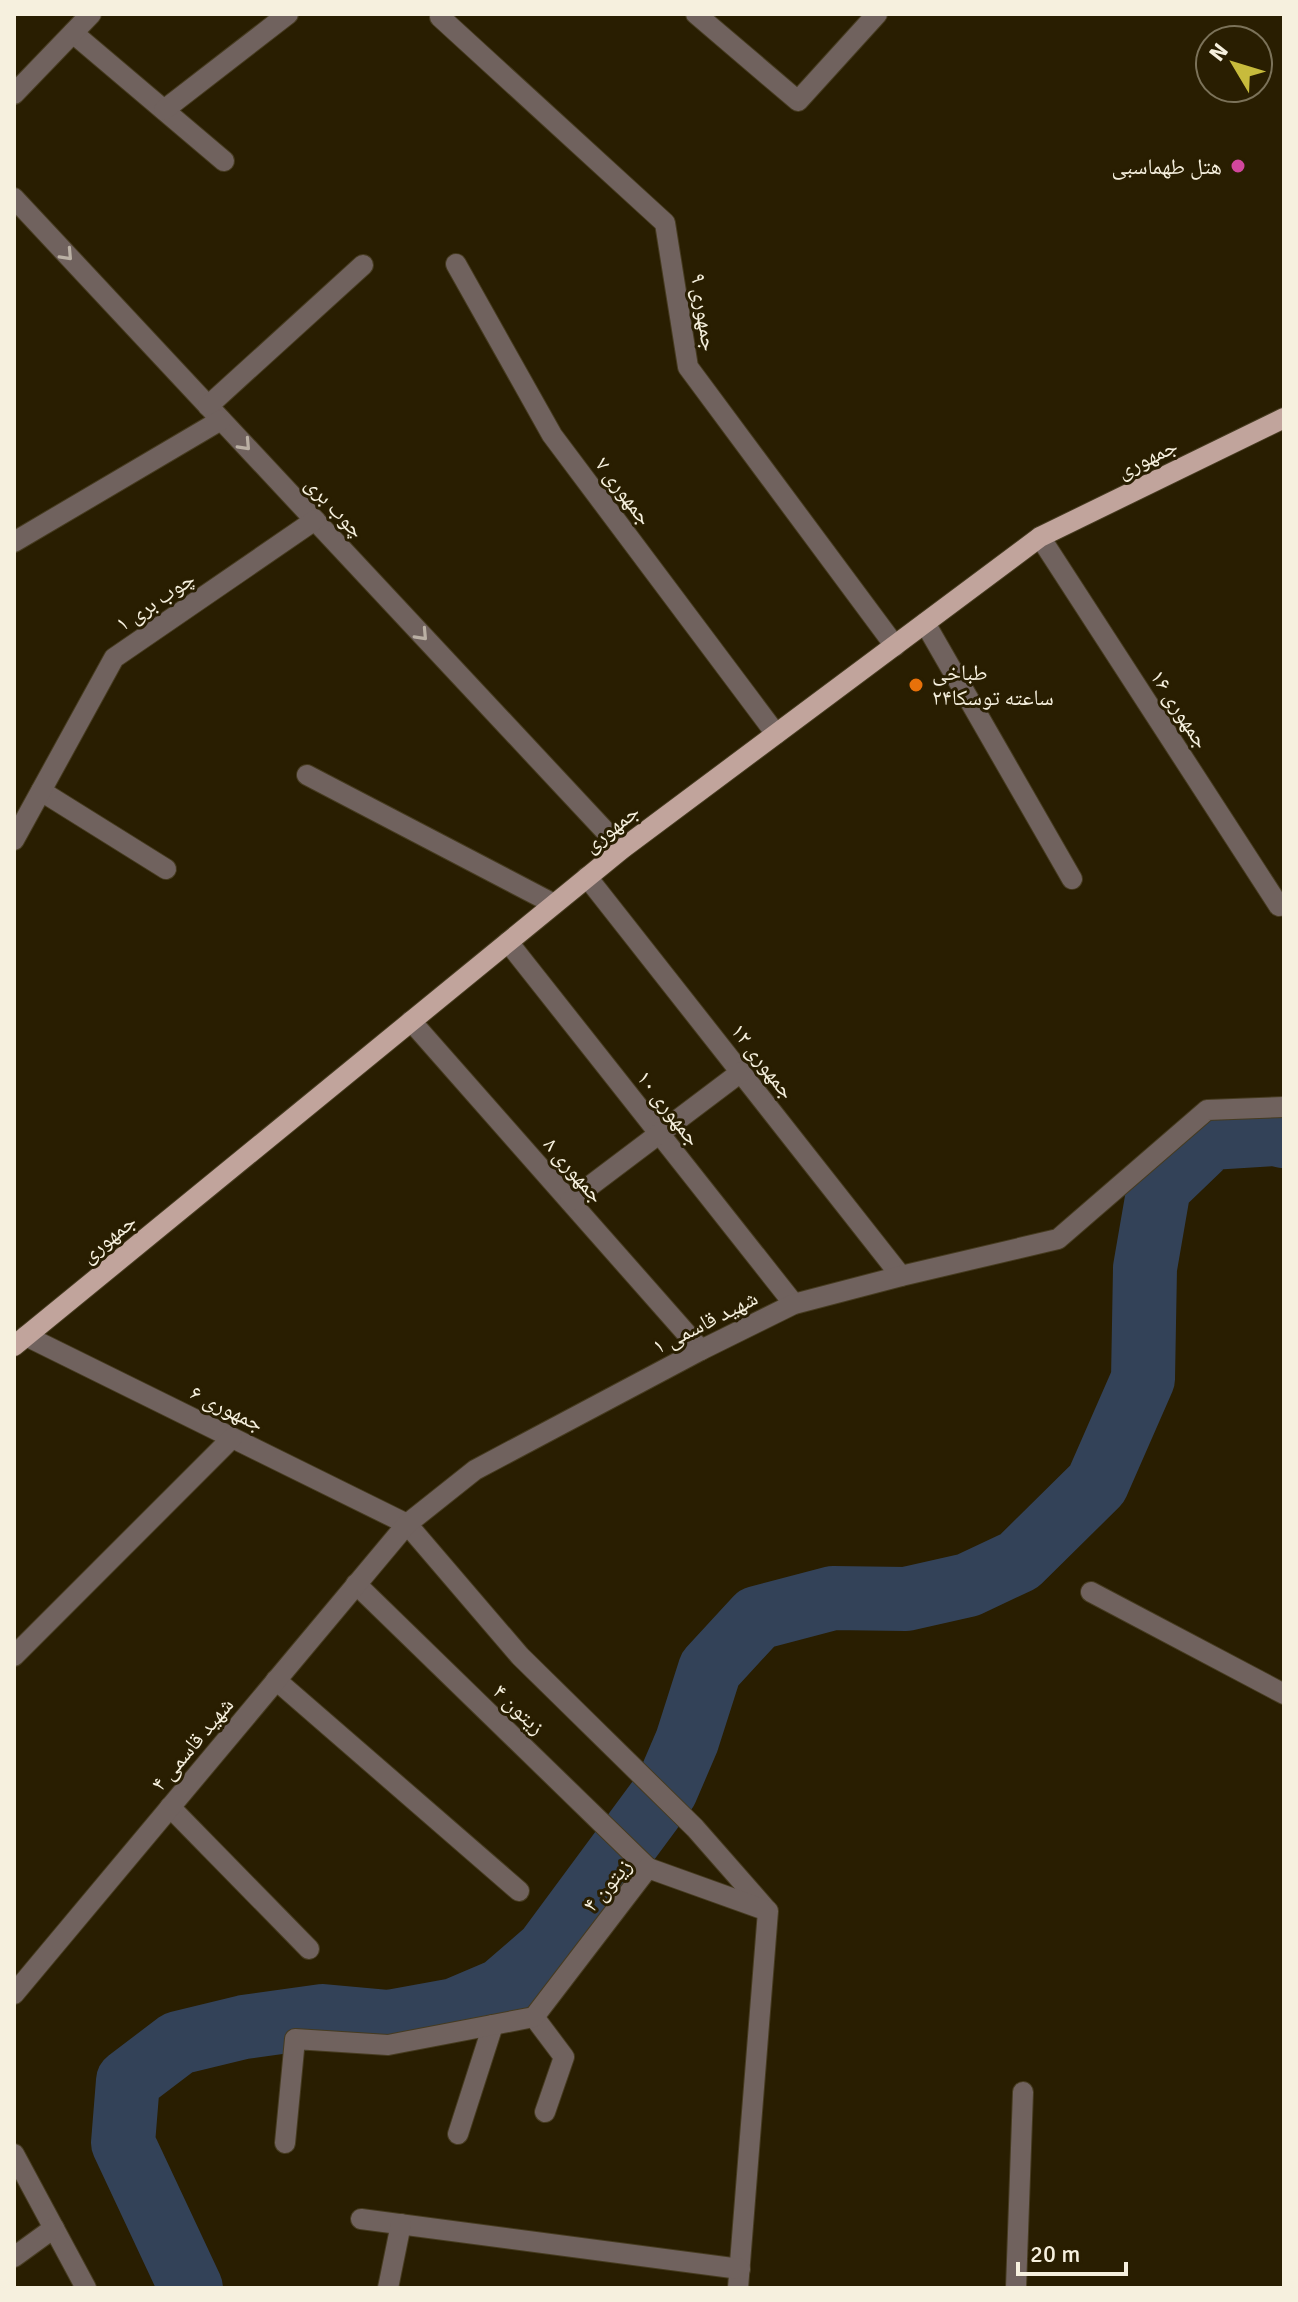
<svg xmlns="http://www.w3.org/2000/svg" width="1298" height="2302" viewBox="0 0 1298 2302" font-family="Signika,'Noto Naskh Arabic',sans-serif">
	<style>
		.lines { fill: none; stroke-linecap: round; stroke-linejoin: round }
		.river { stroke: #334258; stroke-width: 64 }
		.minor-casing { stroke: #463b20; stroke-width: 22 }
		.primary-casing { stroke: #463b20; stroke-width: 22 }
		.minor { stroke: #70625e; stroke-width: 20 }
		.primary { stroke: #c1a49c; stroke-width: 20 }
		.oneway { stroke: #bab0a4 }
		.hotel-dot { fill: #d1479c; stroke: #291e01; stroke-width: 3 }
		.food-dot { fill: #e8710a; stroke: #291e01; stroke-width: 3 }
		.labels { text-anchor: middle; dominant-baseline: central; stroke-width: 6; stroke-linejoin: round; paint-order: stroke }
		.poi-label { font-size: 22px; fill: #f6f0de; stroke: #291e01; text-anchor: end }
		.street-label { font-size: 22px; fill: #f6f0de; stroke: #291e01 }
	</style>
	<rect width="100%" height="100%" fill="#291e01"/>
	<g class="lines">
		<polyline class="river" points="191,2288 123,2143 128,2081 178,2043 244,2027 323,2016 389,2022 455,2010 502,1990 547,1951 666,1790 687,1741 710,1669 757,1618 833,1598 906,1599 968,1585 1019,1561 1097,1484 1143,1379 1145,1268 1159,1187 1210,1138 1274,1134 1284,1136"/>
		<g class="minor-casing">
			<g id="minor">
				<polyline points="696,14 798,101 877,14"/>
				<polyline points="440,17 665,223 688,367 895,646"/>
				<polyline points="73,33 224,161"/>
				<polyline points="14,94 91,14"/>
				<polyline points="164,110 288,14"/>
				<polyline points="14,198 622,849"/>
				<polyline points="456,264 552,435 776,734"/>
				<polyline points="208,406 363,265"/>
				<polyline points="1040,537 1279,906"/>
				<polyline points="14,542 221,420"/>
				<polyline points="925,623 1072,879"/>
				<polyline points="307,775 554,904"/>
				<polyline points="41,791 166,869"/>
				<polyline points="14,840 114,658 315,520"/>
				<polyline points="587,877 901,1276"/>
				<polyline points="508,942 794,1304"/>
				<polyline points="411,1021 701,1350"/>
				<polyline points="570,1201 741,1072"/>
				<polyline points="26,1336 407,1524 520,1656 695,1828 766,1909"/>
				<polyline points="356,1584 648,1868"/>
				<polyline points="1091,1592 1284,1694"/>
				<polyline points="14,1656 232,1438"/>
				<polyline points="276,1680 519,1891"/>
				<polyline points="170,1807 309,1949"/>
				<polyline points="14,1994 407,1524 475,1470 701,1350 794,1304 901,1276 1058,1239 1207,1110 1284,1107"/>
				<polyline points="534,2017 564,2057 545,2112"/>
				<polyline points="458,2134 493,2025"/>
				<polyline points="285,2143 295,2039 388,2045 534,2017 648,1868 768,1911 738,2288"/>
				<polyline points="14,2154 86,2288"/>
				<polyline points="361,2219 740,2269"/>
				<polyline points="14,2257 54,2228"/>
				<polyline points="388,2288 401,2224"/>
				<polyline points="1016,2288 1023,2092"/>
			</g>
		</g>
		<g class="primary-casing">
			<polyline id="primary" points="14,1346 622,849 1040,537 1284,418"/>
		</g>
		<use href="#minor" class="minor"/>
		<use href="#primary" class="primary"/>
	</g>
	<defs><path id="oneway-chevron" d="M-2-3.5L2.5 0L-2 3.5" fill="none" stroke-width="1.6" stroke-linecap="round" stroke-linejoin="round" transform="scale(2)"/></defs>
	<g class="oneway">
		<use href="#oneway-chevron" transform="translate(67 255) rotate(47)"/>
		<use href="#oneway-chevron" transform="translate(245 445) rotate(47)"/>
		<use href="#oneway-chevron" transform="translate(422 635) rotate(47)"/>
	</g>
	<circle class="hotel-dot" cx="1238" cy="166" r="8"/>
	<circle class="food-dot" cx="916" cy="685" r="8"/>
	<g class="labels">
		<g class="poi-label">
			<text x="1222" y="166">هتل طهماسبی</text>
			<text x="932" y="672" text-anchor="start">طباخی<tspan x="932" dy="25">۲۴ساعته توسکا</tspan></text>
		</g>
		<g class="street-label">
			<text transform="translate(704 312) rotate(81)">۹ جمهوری</text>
			<text transform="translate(1147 458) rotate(-26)">جمهوری</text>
			<text transform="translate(624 491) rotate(53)">۷ جمهوری</text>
			<text transform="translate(335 507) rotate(47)">چوب بری</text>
			<text transform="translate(155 601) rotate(-34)">۱ چوب بری</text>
			<text transform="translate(1180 709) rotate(57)">۱۶ جمهوری</text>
			<text transform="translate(611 828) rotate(-38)">جمهوری</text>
			<text transform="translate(763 1061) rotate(52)">۱۲ جمهوری</text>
			<text transform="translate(669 1108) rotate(52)">۱۰ جمهوری</text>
			<text transform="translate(574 1170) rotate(49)">۸ جمهوری</text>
			<text transform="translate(108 1238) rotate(-39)">جمهوری</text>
			<text transform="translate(705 1322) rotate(-27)">۱ شهید قاسمی</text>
			<text transform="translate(227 1408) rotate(26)">جمهوری ۶</text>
			<text transform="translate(519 1709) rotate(44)">زیتون ۴</text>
			<text transform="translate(192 1744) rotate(-50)">۴ شهید قاسمی</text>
			<text transform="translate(607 1885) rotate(-50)">۴ زیتون</text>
		</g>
	</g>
	<rect width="1298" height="2302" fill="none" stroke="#f6f0de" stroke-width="32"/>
	<g transform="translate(1234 64) rotate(308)"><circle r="38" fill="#291e01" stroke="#7b7259" stroke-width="2"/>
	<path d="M0-6L14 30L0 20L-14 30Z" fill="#c7bb3c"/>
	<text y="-12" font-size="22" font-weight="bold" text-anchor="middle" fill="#f6f0de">N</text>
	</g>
	<path d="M1018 2262v12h108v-12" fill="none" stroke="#f6f0de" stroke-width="4"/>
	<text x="1030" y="2262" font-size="24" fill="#f6f0de" stroke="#291e01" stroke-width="6" paint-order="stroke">20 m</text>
</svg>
